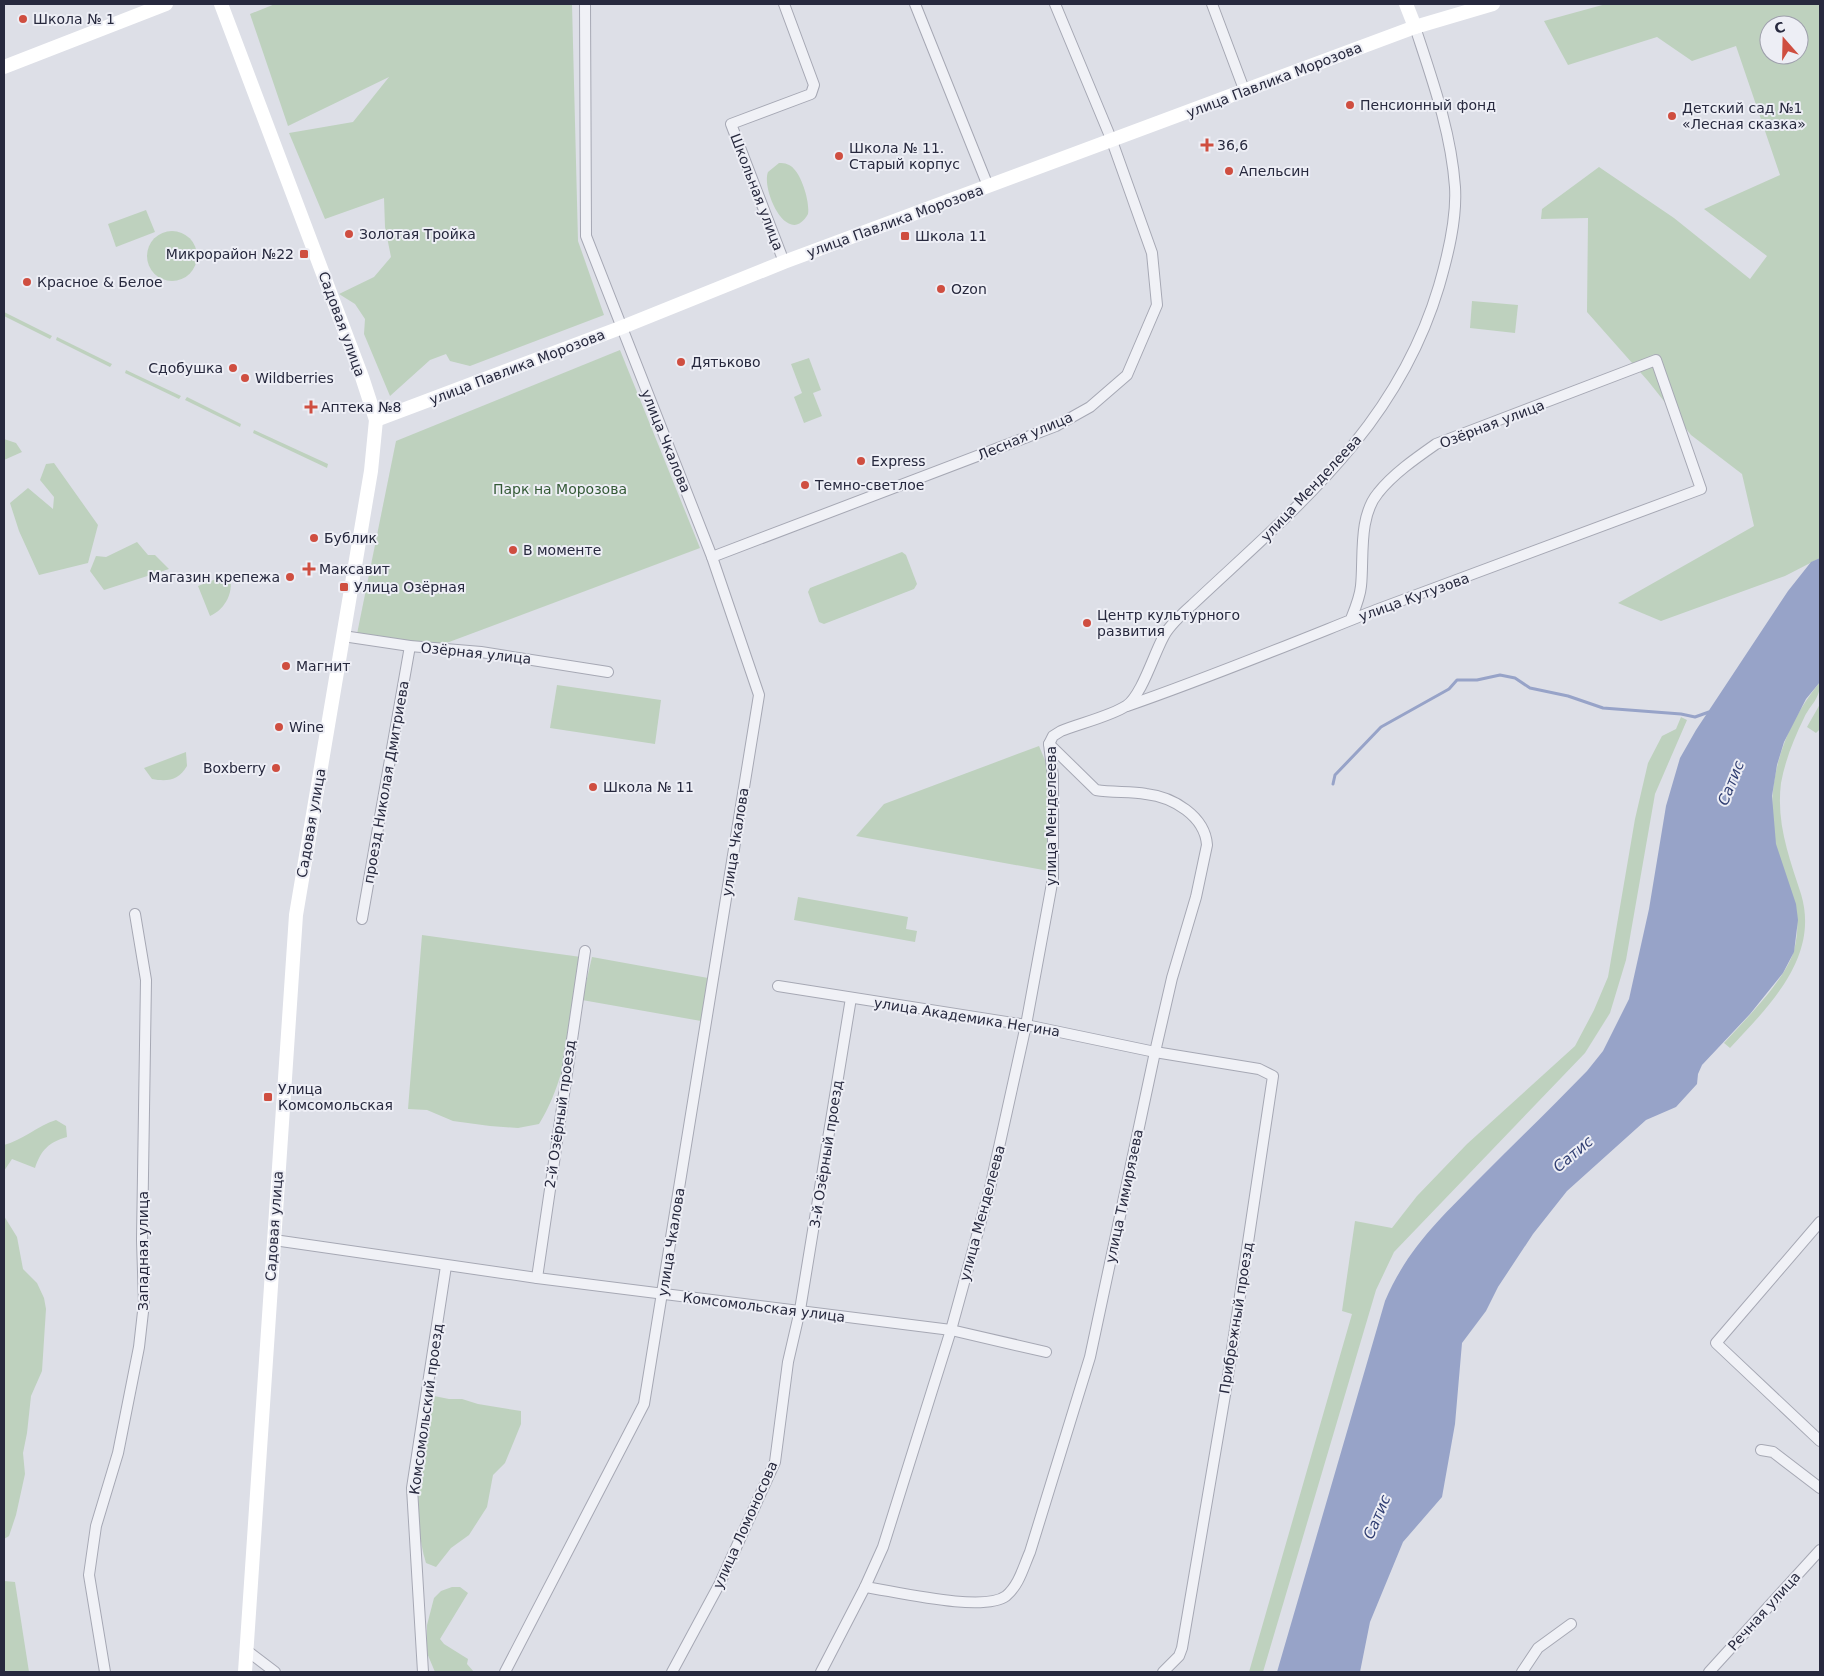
<svg xmlns="http://www.w3.org/2000/svg" width="1824" height="1676" viewBox="0 0 1824 1676" font-family="'DejaVu Sans',sans-serif">
	<style>
		.green { fill: #bed1be; fill-rule: evenodd }
		.water { fill: #97a3c8 }
		.lines { fill: none; stroke-linecap: round; stroke-linejoin: round }
		.stream { stroke: #97a3c8; stroke-width: 3 }
		.street-casing { stroke: #a6a8b4; stroke-width: 12 }
		.street { stroke: #f0f1f6; stroke-width: 10 }
		.secondary { stroke: #fff; stroke-width: 14 }
		.poi-dot { fill: #cf4e40; stroke: #edeef5; stroke-width: 2 }
		.labels { text-anchor: middle; dominant-baseline: central; stroke-width: 4; stroke-linejoin: round; paint-order: stroke }
		.poi-label { font-size: 14px; fill: #27293e; stroke: #edeef5; text-anchor: start }
		.street-label { font-size: 14px; fill: #27293e; stroke: #edeef5 }
		.park-label { font-size: 14px; fill: #345a36; stroke: #edeef5 }
		.water-label { font-size: 15px; font-style: italic; fill: #303e72; stroke: #edeef5 }
	</style>
	<rect width="100%" height="100%" fill="#dddfe7"/>
	<g class="green">
		<polygon points="275,4 572,4 578,241 604,315 470,366 450,361 446,354 430,360 390,396 364,334 365,319 355,304 339,294 374,277 391,257 385,227 384,198 325,219 289,133 353,122 389,77 288,126 250,14"/>
		<path d="M1606 4H1820V558L1785 576 1661 621 1618 603 1754 526 1742 474 1691 435 1648 381 1587 312 1588 218 1541 219 1542 209 1599 167 1674 218 1750 279 1767 256 1704 209 1780 175 1736 46 1692 61 1657 37 1568 65 1544 21ZM1769 25H1799V55H1769Z"/>
		<path d="M779 163C785 163 790 164 794 169 802 177 810 202 808 214 788 249 761 190 768 172Z"/>
		<polygon points="146,210 155,232 116,247 108,224"/>
		<circle cx="172" cy="256" r="25"/>
		<polygon points="1472,301 1518,305 1515,333 1470,328"/>
		<polygon points="4,312 52,336 50,339 4,316"/>
		<polygon points="57,337 112,364 110,367 56,340"/>
		<polygon points="620,350 700,548 425,651 357,634 396,441"/>
		<polygon points="809,358 821,390 813,393 822,416 804,423 794,397 802,393 791,364"/>
		<polygon points="126,370 181,396 179,399 125,373"/>
		<polygon points="187,397 241,424 240,427 185,400"/>
		<polygon points="254,430 328,464 327,468 253,433"/>
		<polygon points="4,439 16,443 22,452 4,460"/>
		<polygon points="54,463 98,525 88,563 39,575 19,531 10,503 28,488 53,509 54,497 40,480 46,464"/>
		<polygon points="137,542 148,555 155,555 169,569 104,590 90,571 96,556 106,557"/>
		<polygon points="902,552 906,555 917,584 914,589 824,624 819,622 808,592 810,588"/>
		<path d="M229 574C235 590 226 609 210 616L198 586Z"/>
		<path d="M1820 682C1820 700 1811 703 1804 718 1794 738 1785 761 1781 783 1776 823 1789 857 1801 894 1820 957 1769 1006 1730 1048L1724 1043C1744 1021 1787 978 1794 950 1804 912 1789 893 1779 858 1761 795 1779 732 1820 682Z"/>
		<polygon points="557,685 661,700 655,744 550,728"/>
		<polygon points="1820,704 1820,729 1816,733 1807,727"/>
		<polygon points="1681,717 1687,720 1655,794 1626,960 1610,1013 1585,1053 1394,1252 1376,1290 1263,1672 1249,1672 1352,1314 1342,1311 1355,1221 1392,1228 1417,1196 1467,1144 1575,1046 1594,1010 1608,977 1635,819 1648,763 1662,736 1676,729"/>
		<polygon points="1039,746 1052,777 1049,871 856,836 884,804"/>
		<path d="M186 752 187 766C179 780 168 782 152 779L144 768Z"/>
		<polygon points="798,897 908,917 906,929 917,931 915,942 794,920"/>
		<path d="M422 935 581 957C572 1012 570 1075 539 1124L518 1128 490 1126 453 1121 427 1110 408 1109Z"/>
		<polygon points="592,957 708,978 701,1021 582,1000"/>
		<path d="M56 1120 66 1126 67 1137C49 1142 41 1150 35 1168L12 1159 4 1171V1145C23 1140 37 1126 56 1120Z"/>
		<polygon points="4,1216 17,1237 23,1269 37,1283 44,1298 46,1309 42,1371 31,1396 27,1433 23,1453 25,1474 16,1515 9,1536 4,1539"/>
		<path d="M434 1396 449 1399H462L478 1404 521 1411V1424L505 1463 493 1475 487 1507 469 1535 451 1548 436 1567 426 1563C411 1516 420 1442 434 1396Z"/>
		<polygon points="4,1581 15,1582 29,1672 4,1672"/>
		<polygon points="452,1587 460,1587 468,1593 440,1639 444,1644 468,1659 467,1664 474,1672 435,1672 427,1653 427,1625 434,1598 441,1591"/>
	</g>
	<path class="water" d="M1820 558V682L1806 699 1784 742 1777 765 1772 796 1776 844 1796 904 1798 920 1794 952 1783 973 1750 1014 1702 1065 1698 1074 1697 1084 1676 1107 1646 1120 1567 1191 1533 1234 1498 1287 1486 1311 1462 1343 1455 1424 1442 1497 1403 1542 1370 1622 1360 1672H1277L1385 1301C1408 1247 1442 1217 1482 1176 1517 1141 1552 1107 1587 1071L1603 1051 1629 999 1649 909 1666 806 1680 758 1696 730 1788 591 1811 562Z"/>
	<g class="lines">
		<polyline class="stream" points="1333,784 1335,775 1381,727 1449,689 1457,680 1477,680 1500,675 1515,678 1530,688 1568,696 1603,708 1681,714 1695,717 1709,712"/>
		<g class="street-casing">
			<g id="street">
				<polyline points="784,4 814,85 811,94 731,124 784,262"/>
				<polyline points="915,4 988,186"/>
				<polyline points="1212,4 1245,92"/>
				<polyline points="712,557 1056,426 1090,407 1127,375 1157,305 1152,253 1112,141 1055,4"/>
				<polyline points="343,636 410,646 481,652 608,672"/>
				<path d="M1127 706C1211 677 1293 643 1376 610L1701 489 1656 360 1436 444C1416 458 1393 474 1378 493 1358 517 1364 558 1361 586 1360 597 1355 609 1351 619"/>
				<polyline points="362,919 410,646"/>
				<polyline points="778,986 1026,1025 1155,1052 1259,1069 1273,1076 1226,1389 1182,1648 1179,1656 1163,1672"/>
				<polyline points="1820,1222 1716,1343 1820,1441"/>
				<polyline points="274,1240 537,1278 951,1330 1046,1352"/>
				<polyline points="537,1278 585,951"/>
				<polyline points="1761,1450 1773,1452 1820,1488"/>
				<path d="M865 1587C894 1591 983 1613 1006 1596 1019 1585 1023 1568 1030 1552L1090 1357 1155 1052 1172 978 1196 897 1207 845C1205 816 1173 797 1146 794 1130 791 1113 793 1096 790L1049 744"/>
				<polyline points="246,1650 275,1672"/>
				<polyline points="105,1672 89,1575 96,1526 118,1453 139,1347 144,1303 142,1240 146,980 135,914"/>
				<polyline points="423,1672 412,1488 446,1266"/>
				<polyline points="505,1672 644,1404 759,695 712,557 586,236 585,4"/>
				<polyline points="672,1672 720,1583 775,1462 788,1362 800,1310 851,998"/>
				<path d="M821 1672 865 1587 883 1547 951 1330 990 1188 1026 1025 1053 878V776L1049 744 1053 736 1061 731C1078 724 1111 716 1126 706 1142 696 1155 650 1165 634 1171 624 1183 613 1192 605 1295 508 1397 428 1439 286 1448 255 1457 219 1455 187 1451 131 1432 79 1415 27"/>
				<polyline points="1522,1672 1538,1648 1571,1624"/>
				<polyline points="1709,1672 1820,1550"/>
			</g>
		</g>
		<use href="#street" class="street"/>
		<g class="secondary">
			<polyline points="221,4 362,377 376,420 371,471 296,915 245,1672"/>
			<polyline points="1406,4 1415,27"/>
			<polyline points="4,67 166,4"/>
			<polyline points="376,420 620,328 784,262 1415,27 1493,4"/>
		</g>
	</g>
	<g class="poi-dot">
		<circle cx="23" cy="19" r="5"/>
		<circle cx="1350" cy="105" r="5"/>
		<circle cx="1672" cy="116" r="5"/>
		<path d="M1204.5 137.5h5v5h5v5h-5v5h-5v-5h-5v-5h5z"/>
		<circle cx="839" cy="156" r="5"/>
		<circle cx="1229" cy="171" r="5"/>
		<circle cx="349" cy="234" r="5"/>
		<rect x="900" y="231" width="10" height="10" rx="2.5"/>
		<rect x="299" y="249" width="10" height="10" rx="2.5"/>
		<circle cx="27" cy="282" r="5"/>
		<circle cx="941" cy="289" r="5"/>
		<circle cx="681" cy="362" r="5"/>
		<circle cx="233" cy="368" r="5"/>
		<circle cx="245" cy="378" r="5"/>
		<path d="M308.5 399.5h5v5h5v5h-5v5h-5v-5h-5v-5h5z"/>
		<circle cx="861" cy="461" r="5"/>
		<circle cx="805" cy="485" r="5"/>
		<circle cx="314" cy="538" r="5"/>
		<circle cx="513" cy="550" r="5"/>
		<path d="M306.5 561.5h5v5h5v5h-5v5h-5v-5h-5v-5h5z"/>
		<circle cx="290" cy="577" r="5"/>
		<rect x="339" y="582" width="10" height="10" rx="2.5"/>
		<circle cx="1087" cy="623" r="5"/>
		<circle cx="286" cy="666" r="5"/>
		<circle cx="279" cy="727" r="5"/>
		<circle cx="276" cy="768" r="5"/>
		<circle cx="593" cy="787" r="5"/>
		<rect x="263" y="1092" width="10" height="10" rx="2.5"/>
	</g>
	<g class="labels">
		<g class="poi-label">
			<text x="33" y="19">Школа № 1</text>
			<text x="1360" y="105">Пенсионный фонд</text>
			<text x="1682" y="108">Детский сад №1<tspan x="1682" dy="16">«Лесная сказка»</tspan></text>
			<text x="1217" y="145">36,6</text>
			<text x="849" y="148">Школа № 11.<tspan x="849" dy="16">Старый корпус</tspan></text>
			<text x="1239" y="171">Апельсин</text>
			<text x="359" y="234">Золотая Тройка</text>
			<text x="915" y="236">Школа 11</text>
			<text x="294" y="254" text-anchor="end">Микрорайон №22</text>
			<text x="37" y="282">Красное &amp; Белое</text>
			<text x="951" y="289">Ozon</text>
			<text x="691" y="362">Дятьково</text>
			<text x="223" y="368" text-anchor="end">Сдобушка</text>
			<text x="255" y="378">Wildberries</text>
			<text x="321" y="407">Аптека №8</text>
			<text x="871" y="461">Express</text>
			<text x="815" y="485">Темно-светлое</text>
			<text x="324" y="538">Бублик</text>
			<text x="523" y="550">В моменте</text>
			<text x="319" y="569">Максавит</text>
			<text x="280" y="577" text-anchor="end">Магазин крепежа</text>
			<text x="354" y="587">Улица Озёрная</text>
			<text x="1097" y="615">Центр культурного<tspan x="1097" dy="16">развития</tspan></text>
			<text x="296" y="666">Магнит</text>
			<text x="289" y="727">Wine</text>
			<text x="266" y="768" text-anchor="end">Boxberry</text>
			<text x="603" y="787">Школа № 11</text>
			<text x="278" y="1089">Улица<tspan x="278" dy="16">Комсомольская</tspan></text>
		</g>
		<g class="street-label">
			<text transform="translate(1274 80) rotate(-21)">улица Павлика Морозова</text>
			<text transform="translate(757 192) rotate(69)">Школьная улица</text>
			<text transform="translate(895 221) rotate(-20)">улица Павлика Морозова</text>
			<text transform="translate(342 324) rotate(70)">Садовая улица</text>
			<text transform="translate(517 367) rotate(-21)">улица Павлика Морозова</text>
			<text transform="translate(1492 424) rotate(-21)">Озёрная улица</text>
			<text transform="translate(1025 436) rotate(-23)">Лесная улица</text>
			<text transform="translate(666 441) rotate(68)">улица Чкалова</text>
			<text transform="translate(1311 488) rotate(-47)">улица Менделеева</text>
			<text transform="translate(1414 597) rotate(-20)">улица Кутузова</text>
			<text transform="translate(476 653) rotate(6)">Озёрная улица</text>
			<text transform="translate(386 782) rotate(-80)">проезд Николая Дмитриева</text>
			<text transform="translate(1051 816) rotate(-90)">улица Менделеева</text>
			<text transform="translate(311 823) rotate(-80)">Садовая улица</text>
			<text transform="translate(735 842) rotate(-81)">улица Чкалова</text>
			<text transform="translate(967 1017) rotate(9)">улица Академика Негина</text>
			<text transform="translate(560 1114) rotate(-82)">2-й Озёрный проезд</text>
			<text transform="translate(826 1154) rotate(-81)">3-й Озёрный проезд</text>
			<text transform="translate(1124 1196) rotate(-78)">улица Тимирязева</text>
			<text transform="translate(982 1213) rotate(-75)">улица Менделеева</text>
			<text transform="translate(274 1226) rotate(-86)">Садовая улица</text>
			<text transform="translate(671 1242) rotate(-81)">улица Чкалова</text>
			<text transform="translate(143 1251) rotate(-90)">Западная улица</text>
			<text transform="translate(764 1307) rotate(7)">Комсомольская улица</text>
			<text transform="translate(1236 1318) rotate(-81)">Прибрежный проезд</text>
			<text transform="translate(426 1409) rotate(-82)">Комсомольский проезд</text>
			<text transform="translate(745 1525) rotate(-66)">улица Ломоносова</text>
			<text transform="translate(1764 1611) rotate(-48)">Речная улица</text>
		</g>
		<g class="park-label">
			<text x="560" y="489">Парк на Морозова</text>
		</g>
		<g class="water-label">
			<text transform="translate(1731 783) rotate(-68)">Сатис</text>
			<text transform="translate(1573 1154) rotate(-40)">Сатис</text>
			<text transform="translate(1377 1517) rotate(-67)">Сатис</text>
		</g>
	</g>
	<rect width="1824" height="1676" fill="none" stroke="#27293e" stroke-width="10"/>
	<g transform="translate(1784 40) rotate(340)"><circle r="24" fill="#edeef5" stroke="#9e9fac"/>
	<path d="M0-4L9 19L0 12L-9 19Z" fill="#cf4e40"/>
	<text y="-8" font-size="14" font-weight="bold" text-anchor="middle" fill="#27293e">С</text>
	</g>
</svg>
